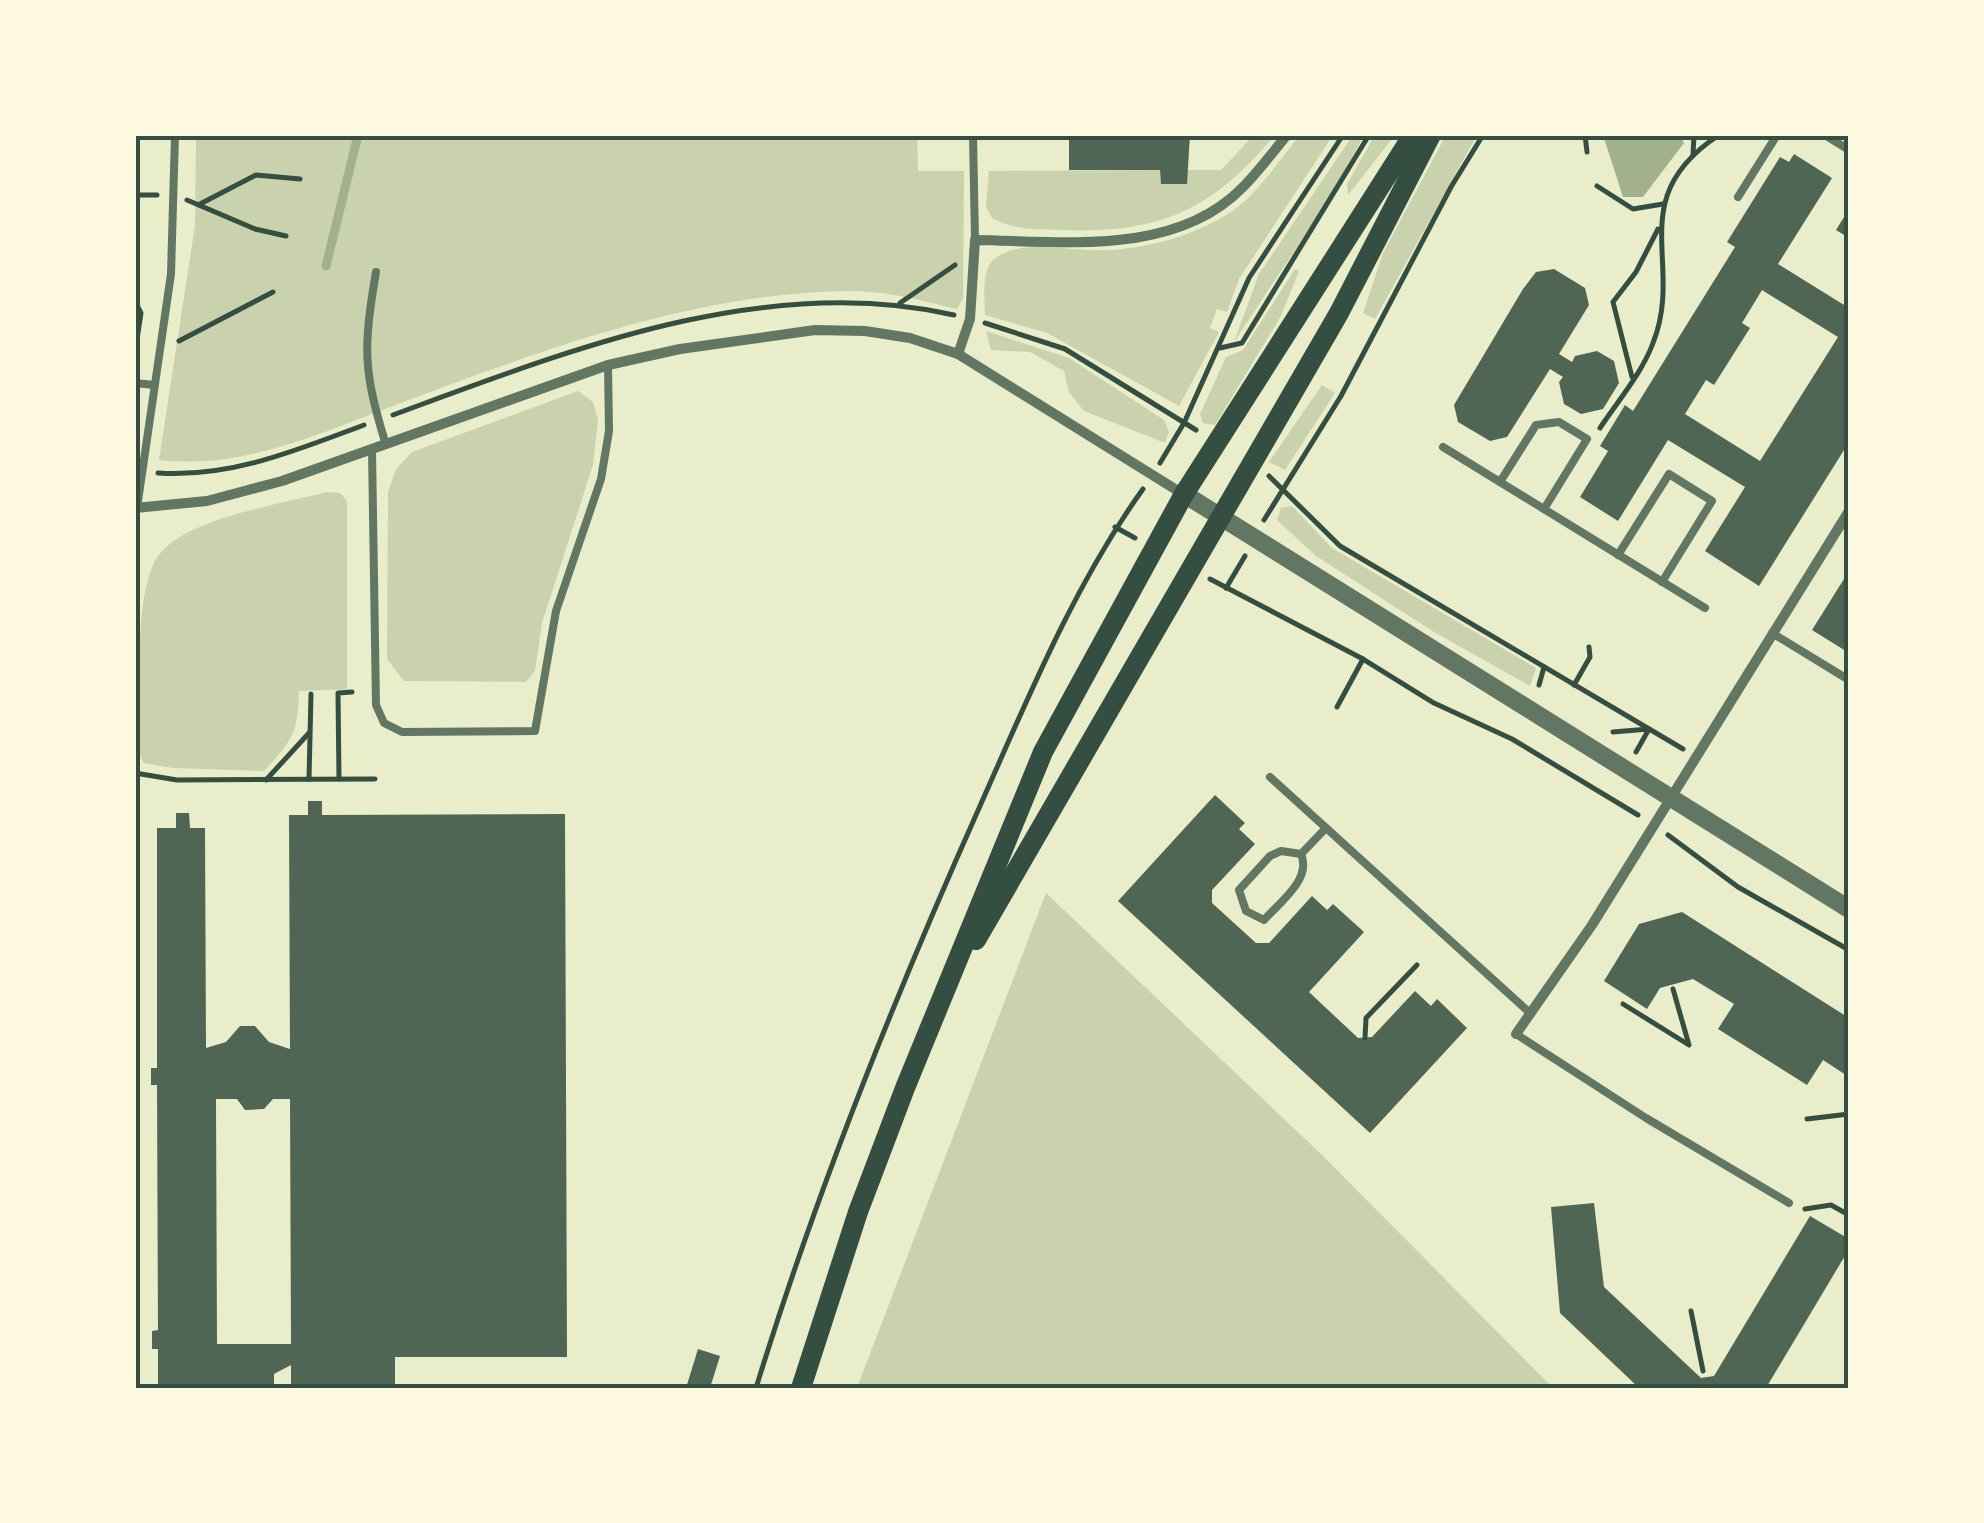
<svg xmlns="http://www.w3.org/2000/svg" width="1984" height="1523" viewBox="0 0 1984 1523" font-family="Arial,sans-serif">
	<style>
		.green { fill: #cad2ad }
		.water { fill: #a3b18a }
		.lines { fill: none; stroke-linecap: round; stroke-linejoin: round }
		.stream { stroke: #a3b18a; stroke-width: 9 }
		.building { fill: #4f6655; fill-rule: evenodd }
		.path { stroke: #344e41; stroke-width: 5 }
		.service { stroke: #617663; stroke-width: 8 }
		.minor { stroke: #617663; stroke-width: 10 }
		.tertiary { stroke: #617663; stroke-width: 18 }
		.secondary { stroke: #344e41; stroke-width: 20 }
		.neatline { fill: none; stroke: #344e41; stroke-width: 4 }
	</style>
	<rect width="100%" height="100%" fill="#e9edc9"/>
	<g class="green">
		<path d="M196 135H917L918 171H964L963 298 957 309C922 301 888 291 852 291 698 292 548 348 406 401 325 431 246 470 159 460L195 225Z"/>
		<path d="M1254 135H1275C1211 211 1160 234 1060 230 1035 229 1014 230 992 218L986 207 989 171 1160 170 1161 184H1187V170H1221Z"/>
		<path d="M1300 135H1333L1239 279 1227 312 1217 309 1210 328 1219 332 1179 406 1047 333 985 315C985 297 980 268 997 257 1020 241 1060 249 1087 250 1134 253 1195 237 1234 210 1259 192 1280 159 1300 135Z"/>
		<polygon points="1353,135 1364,135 1332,194 1234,342 1259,274"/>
		<polygon points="1375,135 1395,135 1348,195 1347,184"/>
		<polygon points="1446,135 1477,135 1375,319 1363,313 1383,253"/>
		<polygon points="1295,269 1299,271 1281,316 1215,425 1203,423 1200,414 1226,357 1243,350"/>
		<polygon points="986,331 1069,358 1164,420 1169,432 1165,443 1084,411 1069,392 1064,371 1030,352 991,350"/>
		<polygon points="1322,385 1335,393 1285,470 1269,462"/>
		<polygon points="578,391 593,402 598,420 593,465 542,623 535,671 526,682 404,681 387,659 388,492 396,469 412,452"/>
		<path d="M326 492 340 493 347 501V689L299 691C298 732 293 740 264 771L173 768 144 763C127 735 135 697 138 665 141 633 140 596 153 565 172 519 281 505 326 492Z"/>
		<polygon points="1292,506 1332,548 1536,668 1530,686 1434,632 1316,556 1277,520 1281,508"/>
		<polygon points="1046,893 1323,1156 1553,1388 857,1388"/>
	</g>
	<polygon class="water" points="1603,135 1680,135 1684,143 1643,197 1623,197"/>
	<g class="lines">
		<polyline class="stream" points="326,266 358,135"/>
	</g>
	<g class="building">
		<polygon points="1069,135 1190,135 1187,184 1161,184 1160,170 1069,170"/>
		<path d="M1794 154 1832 178 1778 264 1849 308V442L1759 586 1705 551 1745 487 1668 440 1618 521 1580 497 1608 451 1600 446 1625 405 1633 411 1735 247 1727 242 1780 157 1789 162ZM1762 290 1838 337 1760 461 1685 414 1706 380 1714 385 1750 328 1742 323Z"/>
		<polygon points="1849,209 1849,238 1836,230"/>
		<polygon points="1554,269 1585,288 1589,305 1559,354 1572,362 1575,356 1597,351 1614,361 1619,383 1603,409 1581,414 1564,404 1559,382 1563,377 1550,369 1507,437 1490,441 1458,422 1454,405 1523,289 1536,272"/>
		<polygon points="1849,571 1849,653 1812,630"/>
		<polygon points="1215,795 1245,823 1239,829 1255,844 1212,890 1212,903 1256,943 1269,943 1312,896 1327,910 1333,904 1364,932 1309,992 1358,1038 1372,1037 1415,991 1431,1006 1437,999 1467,1028 1370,1133 1118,901"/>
		<path d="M308 801H322V815L565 814 567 1357H395V1388H291V1365L274 1374V1388H158V1349H152V1331L158 1330 157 1085H151V1068H157V828H176V813H189L190 828H205L206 1048 226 1042 240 1026H255L269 1042 290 1049 289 815H308ZM216 1099H237L245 1110 264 1109 273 1099H290L291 1344H217Z"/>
		<polygon points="1682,912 1849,1018 1849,1077 1823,1060 1807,1085 1718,1029 1734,1004 1693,979 1660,988 1647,1009 1604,981 1639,924"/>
		<polygon points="1594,1203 1604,1287 1701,1378 1714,1376 1810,1216 1849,1239 1849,1249 1766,1388 1639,1388 1560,1313 1551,1207"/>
		<polygon points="698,1349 720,1356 710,1388 686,1388"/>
	</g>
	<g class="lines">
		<g class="path">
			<polyline points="1585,135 1587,152"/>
			<polyline points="1693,155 1694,135"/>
			<polyline points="1597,186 1633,209 1663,204"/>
			<polyline points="135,195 157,195"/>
			<polyline points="187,200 255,229 286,236"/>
			<polyline points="200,204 256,175 300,179"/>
			<polyline points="135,301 141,313 135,353"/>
			<polyline points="900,303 955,265"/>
			<polyline points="985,323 1065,349 1196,430"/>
			<polyline points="179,341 273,292"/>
			<polyline points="1220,348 1242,343 1369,135"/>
			<polyline points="1632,377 1613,302 1636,272 1658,229"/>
			<path d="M393 415C570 350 764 272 954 315"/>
			<path d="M1600 428C1618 401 1642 373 1653 343 1685 263 1622 199 1719 135"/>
			<polyline points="1160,463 1184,423 1249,278 1343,135"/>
			<path d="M158 473C231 478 297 450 364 425"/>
			<polyline points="1269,476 1340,546 1683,749"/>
			<polyline points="1264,520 1341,396 1451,187 1483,135"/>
			<polyline points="1115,527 1135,538"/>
			<polyline points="1210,579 1363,659 1434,703 1512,739 1638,815"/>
			<polyline points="1226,588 1245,556"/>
			<polyline points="1539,685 1544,667"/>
			<polyline points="1574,685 1590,657 1589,647"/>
			<polyline points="1337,707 1363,659"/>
			<polyline points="1613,732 1649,729 1636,752"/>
			<polyline points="135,773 177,780 375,779"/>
			<polyline points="309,779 311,694"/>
			<polyline points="339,779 338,693 352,692"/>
			<polyline points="266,780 309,733"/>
			<polyline points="1668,835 1738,887 1849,950"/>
			<polyline points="1623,1004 1689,1045 1673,989"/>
			<polyline points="1365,1038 1366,1018 1417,965"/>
			<polyline points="1807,1119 1849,1114"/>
			<polyline points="1805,1209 1831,1205 1849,1215"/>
			<polyline points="1691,1311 1703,1371"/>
			<path d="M756 1388C817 1189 895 996 980 806 1028 698 1074 585 1143 489"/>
		</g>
		<g class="service">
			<polyline points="973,135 975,240"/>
			<polyline points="1825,135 1849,150"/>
			<polyline points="1738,197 1777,135"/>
			<path d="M376 272C363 349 363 370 386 445"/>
			<polyline points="135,383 154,385"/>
			<polyline points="1443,447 1705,608"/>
			<polyline points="372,450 376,705 384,723 402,732 535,731 556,611 601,479 609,431 608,365"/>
			<polyline points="1500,482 1536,425 1559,422 1587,439 1544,509"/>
			<polyline points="137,508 171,274 175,135"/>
			<polyline points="1618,555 1669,474 1712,501 1662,582"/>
			<polyline points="1772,633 1849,680"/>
			<polyline points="1270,777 1531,1014"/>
			<path d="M1281 851 1301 854C1312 879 1280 902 1264 920L1246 911 1239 890 1270 856Z"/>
			<polyline points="1301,854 1326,828"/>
			<polyline points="1516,1034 1646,1118 1789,1203"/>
		</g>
		<g class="minor">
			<path d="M958 354 970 319 975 240C1062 241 1174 257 1242 188 1258 172 1272 153 1287 135"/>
			<polyline points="135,508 207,501 282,481 608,365 680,349 815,330 865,331 910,338 958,354 1183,494"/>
			<polyline points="1516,1034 1592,925 1849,511"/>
		</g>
		<polyline class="tertiary" points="1184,494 1849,909"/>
		<g class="secondary">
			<polyline points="976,940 1339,313 1431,135"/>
			<polyline points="801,1388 858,1212 905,1088 1043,752 1184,494 1413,135"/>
		</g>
	</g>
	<rect width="1984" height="1523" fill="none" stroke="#fefae0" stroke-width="275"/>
	<rect x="138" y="138" width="1708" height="1248" class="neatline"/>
</svg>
